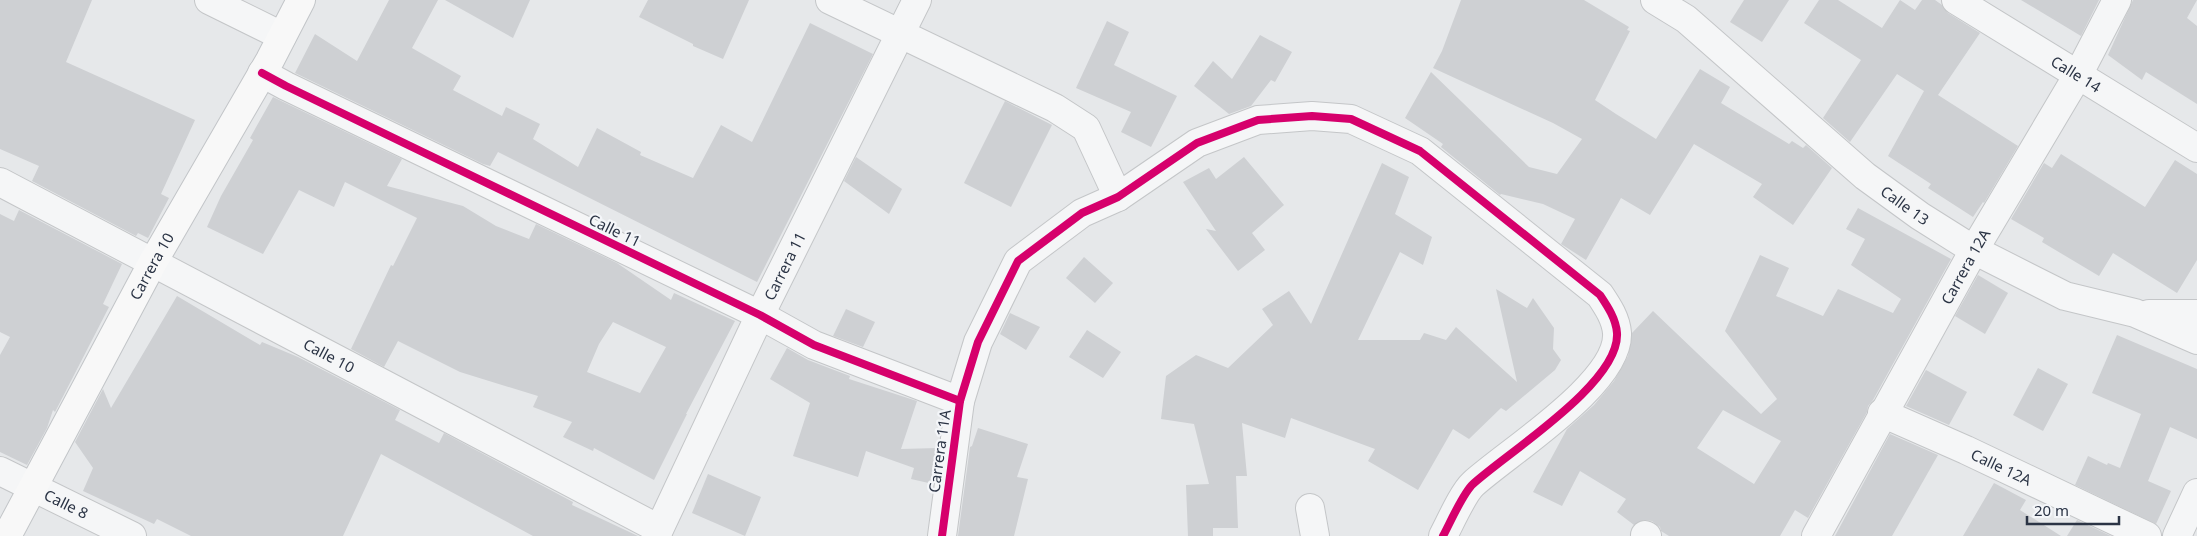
<svg xmlns="http://www.w3.org/2000/svg" width="2197" height="536" viewBox="0 0 2197 536" font-family="'Noto Sans',sans-serif">
	<style>
		.building { fill: #ced0d3; fill-rule: evenodd }
		.lines { fill: none; stroke-linecap: round; stroke-linejoin: round }
		.minor-casing { stroke: #c4c6c8; stroke-width: 30 }
		.major-casing { stroke: #c2c5c8; stroke-width: 30 }
		.minor { stroke: #f5f6f7; stroke-width: 28 }
		.major { stroke: #f8f8f8; stroke-width: 28 }
		.cycleway-casing { stroke: #f4f6f9; stroke-width: 11 }
		.cycleway { stroke: #d6006c; stroke-width: 8 }
		.labels { text-anchor: middle; dominant-baseline: central; stroke-width: 4.5; stroke-linejoin: round; paint-order: stroke }
		.street-label { font-size: 15px; fill: #2b3445; stroke: #f4f6f9 }
	</style>
	<rect width="100%" height="100%" fill="#e6e8ea"/>
	<g class="building">
		<polygon points="0,0 92,0 66,62 195,120 161,194 169,198 148,238 138,233 136,236 32,181 39,166 0,149"/>
		<polygon points="389,0 438,0 412,48 461,76 453,90 502,116 506,107 540,124 533,139 578,167 597,128 641,152 640,155 693,178 721,125 752,142 810,23 873,54 757,282 498,152 490,166 483,164 295,73 315,34 357,61"/>
		<polygon points="445,0 530,0 513,38"/>
		<polygon points="648,0 749,0 723,59 693,46 693,44 639,17"/>
		<polygon points="1461,0 1584,0 1629,27 1627,30 1630,31 1595,100 1616,114 1656,139 1700,69 1730,87 1721,103 1789,144 1792,141 1803,148 1806,145 1832,168 1793,225 1753,197 1762,184 1694,144 1650,215 1621,198 1586,260 1561,244 1575,219 1543,204 1501,194 1500,195 1441,147 1443,144 1405,118 1431,72 1529,167 1557,174 1582,139 1553,123 1433,68 1442,51"/>
		<polygon points="1744,0 1789,0 1762,42 1730,22"/>
		<polygon points="1819,0 1838,0 1882,28 1900,0 1915,10 1922,0 1935,0 1942,5 1948,13 1980,33 1938,95 2018,146 1984,203 1983,202 1973,217 1928,188 1931,184 1888,156 1924,91 1897,74 1850,142 1823,118 1861,60 1804,23"/>
		<polygon points="2021,0 2099,0 2081,36"/>
		<polygon points="2133,0 2197,0 2187,18 2197,26 2197,104 2146,72 2142,80 2108,55"/>
		<polygon points="1107,21 1129,32 1114,65 1177,96 1151,147 1121,132 1131,112 1076,88"/>
		<polygon points="1260,35 1292,52 1275,82 1271,80 1251,106 1229,114 1194,86 1213,61 1232,79"/>
		<path d="M273 97 402 159 387 186 463 206 496 226 529 239 536 224 617 263 671 300 674 293 735 321 686 414H687L654 480 594 448 593 451 563 437 572 422 533 407 538 396 460 372 398 341 384 367 351 349 391 265 393 266 417 218 345 182 334 207 299 190 263 254 207 227 221 196 253 140 250 138ZM613 322 666 347 640 393 587 372 599 344Z"/>
		<polygon points="1005,101 1052,125 1011,207 964,183"/>
		<polygon points="2061,154 2145,207 2175,160 2197,174 2197,260 2177,293 2113,253 2099,276 2042,242 2044,238 2011,219 2044,163 2052,168"/>
		<polygon points="856,157 902,189 889,214 844,181"/>
		<polygon points="1244,157 1284,205 1252,233 1265,250 1238,271 1206,229 1216,231 1183,182 1209,168 1216,179"/>
		<polygon points="1382,163 1409,177 1395,214 1432,237 1423,265 1400,252 1358,340 1420,340 1424,333 1446,340 1456,327 1517,382 1496,289 1527,308 1533,298 1554,328 1553,349 1561,360 1555,370 1506,411 1501,408 1469,439 1453,429 1418,490 1368,461 1375,449 1291,418 1285,438 1242,423 1247,476 1236,476 1238,528 1213,528 1213,536 1188,536 1186,485 1209,484 1194,424 1161,419 1166,376 1196,355 1228,368 1273,325 1262,309 1289,291 1311,324"/>
		<path d="M1858 208 1951 259 1873 400 1868 406 1867 412 1808 518 1795 510 1780 536H1669L1661 531 1660 527 1652 521 1644 520 1634 525 1617 512 1626 499 1580 471 1562 506 1533 492 1567 429 1594 405 1614 381 1628 356 1632 333 1653 311 1761 414 1777 399 1725 331 1760 255 1789 268 1776 296 1823 316 1838 289 1893 313 1901 299 1851 265 1865 239 1846 229ZM1723 410 1781 441 1754 484 1697 448Z"/>
		<polygon points="19,210 122,264 103,304 109,307 55,412 53,410 47,428 27,465 0,452 0,355 10,337 0,332 0,214 14,221"/>
		<polygon points="1084,257 1113,283 1095,303 1066,278"/>
		<polygon points="1978,275 2008,293 1985,334 1955,316"/>
		<polygon points="177,296 260,345 262,342 298,357 400,410 395,420 439,443 444,433 573,502 572,505 638,536 533,536 381,454 343,536 191,536 157,519 154,524 83,491 93,468 75,442 103,389 111,408"/>
		<polygon points="846,309 875,322 863,347 833,336"/>
		<polygon points="1010,313 1040,327 1026,350 1000,334"/>
		<polygon points="1087,330 1121,352 1103,378 1069,357"/>
		<polygon points="2117,335 2197,369 2197,439 2170,427 2148,481 2171,491 2156,524 2075,485 2088,456 2107,465 2108,463 2120,468 2141,414 2092,393"/>
		<polygon points="787,348 808,360 850,376 849,379 917,401 901,449 938,448 933,484 911,479 914,468 866,451 858,477 793,456 810,403 770,379"/>
		<polygon points="2038,368 2068,384 2043,431 2013,415"/>
		<polygon points="1926,370 1967,392 1949,425 1906,406"/>
		<polygon points="978,428 1028,444 1017,477 1028,479 1014,536 958,536 970,447 972,446"/>
		<polygon points="1890,434 1938,455 1892,536 1835,536"/>
		<polygon points="708,474 761,497 745,536 692,513"/>
		<polygon points="1994,483 2026,500 2020,510 2061,536 1963,536"/>
		<polygon points="2077,520 2111,536 2067,536"/>
	</g>
	<g class="lines">
		<g class="minor-casing">
			<g id="minor">
				<polyline points="209,0 282,36"/>
				<polyline points="830,0 1055,108 1086,128 1118,197"/>
				<path id="s1" d="M1655 0 1686 19 1865 176 1920 216 1974 250 2065 296 2135 313 2197 340"/>
				<path id="s2" d="M1956 0 2197 148"/>
				<polyline points="262,73 286,86 760,315 814,345 960,401"/>
				<path id="s3" d="M0 182 659 529"/>
				<polyline points="2149,314 2197,314"/>
				<path id="s4" d="M1882 413 1966 450 2147 536"/>
				<path id="s5" d="M0 471 132 536"/>
				<polyline points="1310,508 1315,536"/>
				<polyline points="1645,535 1647,536"/>
				<path id="s6" d="M656 536 760 315 917 0"/>
				<path d="M942 536 960 401 978 342 1018 261 1082 213 1118 197 1197 143 1258 120 1312 116 1351 119 1420 151 1600 295C1608 307 1616 319 1617 333 1620 383 1508 452 1473 484 1463 493 1450 523 1443 536"/>
				<path id="s7" d="M1816 536 1974 250 2078 75 2117 0"/>
				<polyline points="2177,536 2197,493"/>
			</g>
		</g>
		<g class="major-casing">
			<g id="major">
				<path id="s8" d="M7 536 153 262 270 60 301 0"/>
			</g>
		</g>
		<use href="#minor" class="minor"/>
		<use href="#major" class="major"/>
		<g class="cycleway-casing">
			<g id="cycleway">
				<polyline points="262,73 286,86 760,315 814,345 960,401"/>
				<path d="M942 536 960 401 978 342 1018 261 1082 213 1118 197 1197 143 1258 120 1312 116 1351 119 1420 151 1600 295C1608 307 1616 319 1617 333 1620 383 1508 452 1473 484 1463 493 1450 523 1443 536"/>
			</g>
		</g>
		<use href="#cycleway" class="cycleway"/>
	</g>
	<g class="labels">
		<g class="street-label">
			<text stroke="none"><textPath href="#s2" startOffset="141">Calle 14</textPath></text>
			<text stroke="none"><textPath href="#s1" startOffset="324">Calle 13</textPath></text>
			<text transform="translate(615 230) rotate(26)">Calle 11</text>
			<text stroke="none"><textPath href="#s8" startOffset="306">Carrera 10</textPath></text>
			<text stroke="none"><textPath href="#s6" startOffset="299">Carrera 11</textPath></text>
			<text stroke="none"><textPath href="#s7" startOffset="308">Carrera 12A</textPath></text>
			<text stroke="none"><textPath href="#s3" startOffset="372">Calle 10</textPath></text>
			<text transform="translate(939 451) rotate(-82)">Carrera 11A</text>
			<text stroke="none"><textPath href="#s4" startOffset="131">Calle 12A</textPath></text>
			<text stroke="none"><textPath href="#s5" startOffset="74">Calle 8</textPath></text>
		</g>
	</g>
	<path d="M2027 516v8h92v-8" fill="none" stroke="#2b3445" stroke-width="2.5"/>
	<text x="2034" y="516" font-size="15" fill="#2b3445" stroke="#f4f6f9" stroke-width="4" paint-order="stroke">20 m</text>
</svg>
